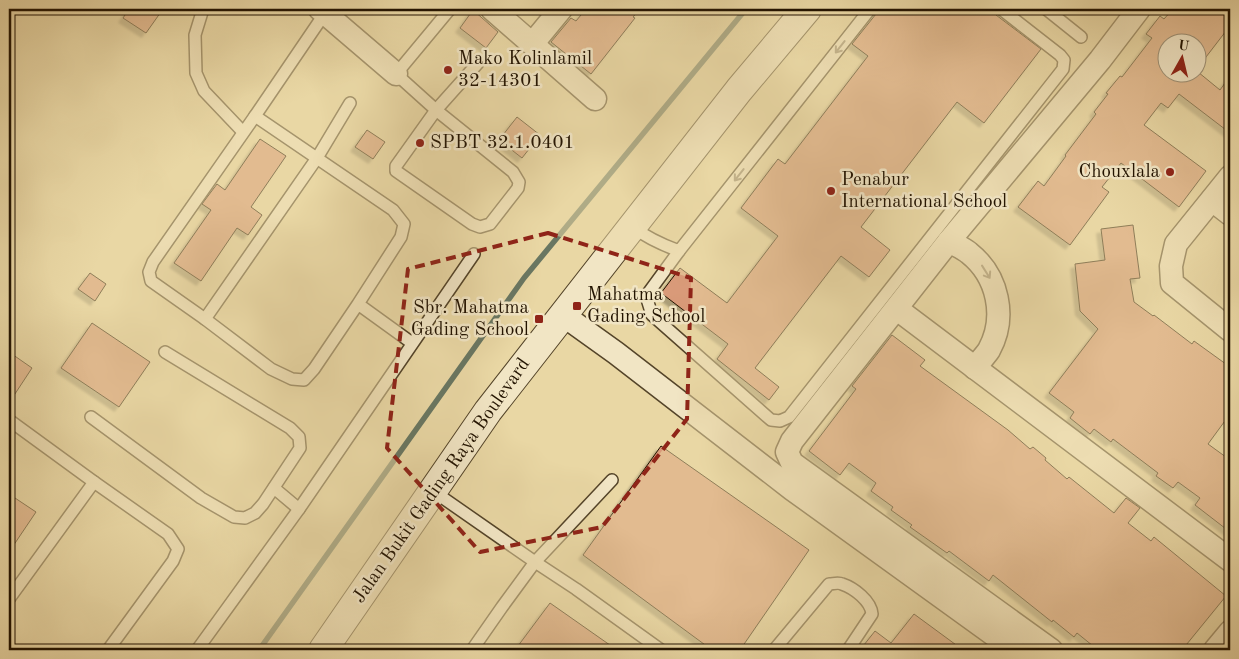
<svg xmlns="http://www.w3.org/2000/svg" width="1239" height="659" viewBox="0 0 1239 659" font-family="'Old Standard TT',serif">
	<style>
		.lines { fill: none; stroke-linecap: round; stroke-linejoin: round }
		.stream { stroke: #697762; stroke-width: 5.5 }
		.building { fill: #d99a79; stroke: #221300; filter: url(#shadow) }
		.service-casing { stroke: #544429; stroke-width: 14 }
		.minor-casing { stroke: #544429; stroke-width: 25 }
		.tertiary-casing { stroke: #544429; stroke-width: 30 }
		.service { stroke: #f1e5c4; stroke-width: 11 }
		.minor { stroke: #f1e5c4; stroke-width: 22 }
		.tertiary { stroke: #f1e5c4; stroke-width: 28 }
		.oneway { stroke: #94866c }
		.marked { fill: none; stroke: #8f2418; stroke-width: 4; stroke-dasharray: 10 6; stroke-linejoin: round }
		.poi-dot { fill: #8f2418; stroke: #f1e5c4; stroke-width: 2 }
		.labels { text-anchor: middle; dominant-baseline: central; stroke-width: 5; stroke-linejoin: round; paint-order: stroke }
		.poi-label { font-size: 19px; fill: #221300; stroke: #f1e5c4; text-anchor: start }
		.street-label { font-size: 19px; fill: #221300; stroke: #f1e5c4 }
	</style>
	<defs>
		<filter id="shadow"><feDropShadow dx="-4.5" dy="4.5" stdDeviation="1" flood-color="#0004"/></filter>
	</defs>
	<rect width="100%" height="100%" fill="#e9d7a4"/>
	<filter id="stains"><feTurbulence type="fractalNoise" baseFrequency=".004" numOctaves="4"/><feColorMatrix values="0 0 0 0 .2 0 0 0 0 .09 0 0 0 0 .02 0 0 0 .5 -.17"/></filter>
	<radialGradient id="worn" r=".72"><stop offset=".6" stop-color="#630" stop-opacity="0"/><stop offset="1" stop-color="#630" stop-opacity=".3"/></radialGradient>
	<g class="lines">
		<polyline class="stream" points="259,650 524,278 746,9"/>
	</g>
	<g class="building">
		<polygon points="129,9 163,9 146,33 123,18"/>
		<polygon points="586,9 640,9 633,17 635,18 591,74 551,42 571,18 576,21"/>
		<polygon points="877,9 994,9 996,15 1041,49 984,123 957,102 861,227 890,250 869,277 841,256 755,368 779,387 769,400 717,359 728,344 661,293 680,268 727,303 778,236 741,208 778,159 785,164 868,56 852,44 876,14"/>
		<polygon points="1173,9 1230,9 1230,22 1225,30 1226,31 1196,70 1196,42 1166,42 1166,72 1198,72 1220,90 1230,76 1230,133 1179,94 1168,108 1161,103 1144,125 1206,171 1179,207 1121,163 1102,187 1109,192 1070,245 1018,207 1038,181 1044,186 1066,156 1065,155 1096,114 1094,112 1108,94 1106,93 1120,76 1122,77 1152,38 1146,34 1160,16 1164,19"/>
		<polygon points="473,10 498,32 486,48 460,28"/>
		<polygon points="517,117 540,135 522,158 499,140"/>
		<polygon points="367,130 385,142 373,159 355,147"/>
		<polygon points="260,139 286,156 251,207 262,215 248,235 237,228 201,281 174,263 211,210 202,204 217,184 225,190"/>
		<polygon points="1133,225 1140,278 1130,279 1134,302 1153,316 1154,315 1192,344 1194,341 1230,367 1230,414 1208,444 1230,460 1230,532 1195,505 1200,498 1178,482 1173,488 1156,476 1158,473 1113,439 1111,442 1094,429 1090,434 1070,418 1074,412 1049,393 1098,329 1080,311 1075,264 1105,260 1101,229"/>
		<polygon points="90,273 106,284 95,301 78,289"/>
		<polygon points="92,323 150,362 119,407 61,368"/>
		<polygon points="892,335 925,360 920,366 1008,430 1030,449 1033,447 1046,458 1045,460 1067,479 1069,477 1114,513 1126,498 1140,508 1128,523 1151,541 1154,537 1226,596 1182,650 1098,650 1077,633 1074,637 1053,620 1052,622 993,575 989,581 949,551 947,553 910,527 912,525 891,510 893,507 871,491 876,483 849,463 840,475 809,451 856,389 852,386"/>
		<polygon points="9,352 32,368 9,403"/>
		<polygon points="661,446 809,550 740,650 712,650 583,555"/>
		<polygon points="9,494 36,512 9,552"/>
		<polygon points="550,603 617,650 515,650"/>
		<polygon points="914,614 963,650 860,650 875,631 891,643"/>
	</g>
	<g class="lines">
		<g class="service-casing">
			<g id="service">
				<polyline points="203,9 195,35 196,73 204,91 243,132"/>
				<polyline points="450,9 396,74 436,110 513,172 519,182 518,188 490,224 480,227 472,224 396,171 396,166 436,110 478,63"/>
				<polyline points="1046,9 1081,37"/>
				<polyline points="255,116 325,13"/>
				<path d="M633 227C647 238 663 245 679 251L870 9"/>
				<polyline points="679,251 649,292 647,299 652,315 771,420 780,421 789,417 1063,69 1064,60 1060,55 1001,9"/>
				<polyline points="358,304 401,237 404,224 393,210 255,116 153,262 149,272 151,281 205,319 271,369 292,379 304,380 314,369 358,304 412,343"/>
				<polyline points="205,319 317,158 350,103"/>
				<polyline points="91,417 201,498 234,517 245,518 255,513 263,504 300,448 299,437 290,428 165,352"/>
				<polyline points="9,420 94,482 168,534 178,549 173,561 108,650"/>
				<polyline points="274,488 299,509"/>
				<polyline points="433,491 535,562 612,480"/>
				<polyline points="9,599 94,482"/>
				<polyline points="197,650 299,509 474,254"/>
				<polyline points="472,650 502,607 535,562 576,589 661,650"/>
				<path d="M774 650 829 584C833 584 838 582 842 584 854 588 871 601 872 614L848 650"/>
			</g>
		</g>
		<g class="minor-casing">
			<g id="minor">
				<polyline points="320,9 396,74"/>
				<polyline points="492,9 595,99"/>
				<polyline points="533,43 561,9"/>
				<polyline points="1230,177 1176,244 1171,266 1172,283 1230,330"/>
				<polyline points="1212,200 1230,214"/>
				<path d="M949 241C955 245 963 248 969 253 998 276 1007 317 989 350 985 356 979 362 975 368"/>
				<polyline points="897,309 1230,560"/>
				<polyline points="563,315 616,353 792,489 1015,650"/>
				<polyline points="1051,650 792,463 787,452 792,441 949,241 1100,60 1139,9"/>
				<polyline points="1215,650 1230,632"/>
			</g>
		</g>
		<g class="tertiary-casing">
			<polyline id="tertiary" points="323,650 488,411 739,90 807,9"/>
		</g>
		<use href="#service" class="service"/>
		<use href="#minor" class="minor"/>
		<use href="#tertiary" class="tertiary"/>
	</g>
	<defs><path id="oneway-shaft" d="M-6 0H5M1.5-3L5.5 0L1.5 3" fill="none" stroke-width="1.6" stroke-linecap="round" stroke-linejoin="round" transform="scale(1.25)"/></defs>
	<g class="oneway">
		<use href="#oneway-shaft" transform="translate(840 47) rotate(128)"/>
		<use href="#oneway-shaft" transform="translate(739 175) rotate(128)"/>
		<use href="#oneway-shaft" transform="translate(986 272) rotate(58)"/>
	</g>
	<path d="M0 0H1239V659H0ZM548 233 691 278 687 419 602 527 480 552 387 448 408 269Z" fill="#e9d7a4" fill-opacity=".55" fill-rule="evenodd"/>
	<path class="marked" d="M548 233 691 278 687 419 602 527 480 552 387 448 408 269Z"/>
	<g class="poi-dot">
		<circle cx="448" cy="70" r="5"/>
		<circle cx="420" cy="143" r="5"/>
		<circle cx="1170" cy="172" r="5"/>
		<circle cx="831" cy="191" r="5"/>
		<rect x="572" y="301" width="10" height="10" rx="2.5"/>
		<rect x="534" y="314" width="10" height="10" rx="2.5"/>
	</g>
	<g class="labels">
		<g class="poi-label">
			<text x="458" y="59">Mako Kolinlamil<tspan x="458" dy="22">32-14301</tspan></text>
			<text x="430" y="143">SPBT 32.1.0401</text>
			<text x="1160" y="172" text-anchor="end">Chouxlala</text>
			<text x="841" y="180">Penabur<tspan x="841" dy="22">International School</tspan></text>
			<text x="587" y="295">Mahatma<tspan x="587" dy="22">Gading School</tspan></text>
			<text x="529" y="308" text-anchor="end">Sbr. Mahatma<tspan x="529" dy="22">Gading School</tspan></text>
		</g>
		<g class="street-label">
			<text transform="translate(442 481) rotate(-55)">Jalan Bukit Gading Raya Boulevard</text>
		</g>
	</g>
	<rect width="1239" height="659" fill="none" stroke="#e9d7a4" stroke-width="30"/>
	<rect x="10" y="10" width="1219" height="639" fill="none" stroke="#221300" stroke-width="2.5"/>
	<rect x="15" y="15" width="1209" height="629" fill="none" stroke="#221300"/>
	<g transform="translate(1182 58) rotate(8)"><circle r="24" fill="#f1e5c4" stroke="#9e9176"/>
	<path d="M0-4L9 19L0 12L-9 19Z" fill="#8f2418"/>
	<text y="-8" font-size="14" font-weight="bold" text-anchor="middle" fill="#221300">U</text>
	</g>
	<rect width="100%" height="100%" filter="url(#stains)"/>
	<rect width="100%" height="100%" fill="url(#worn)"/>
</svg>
